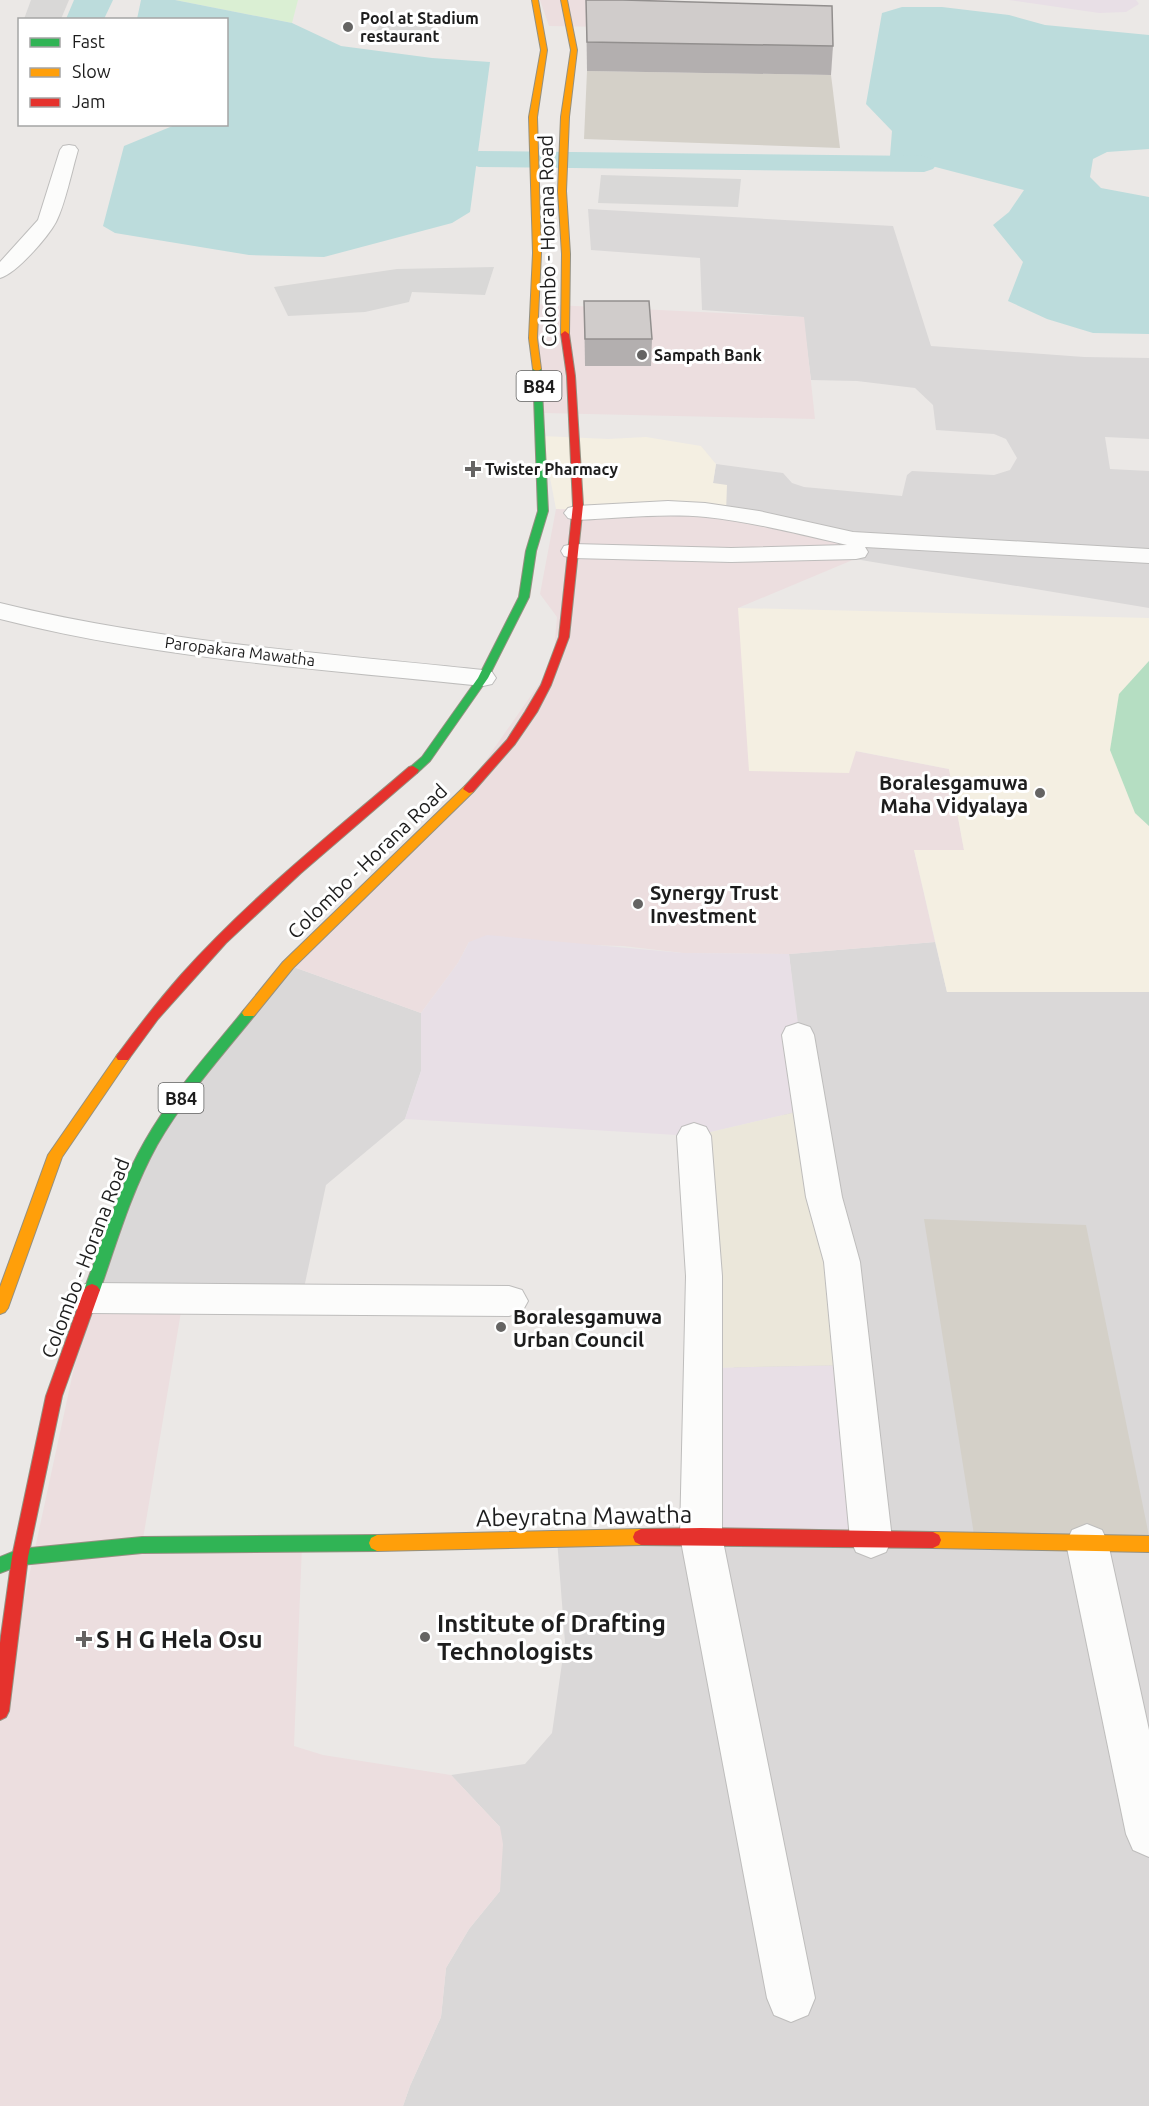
<svg xmlns="http://www.w3.org/2000/svg" width="1149" height="2106" viewBox="0 0 1149 2106" font-family="Ubuntu,sans-serif">
	<style>
		.residential { fill: #dad8d8 }
		.commercial { fill: #ecdedf }
		.industrial { fill: #e8dfe6 }
		.education { fill: #f4efe2 }
		.religious { fill: #d9d8d7 }
		.construction { fill: #d4d0c8 }
		.farmland { fill: #ebe7da }
		.park { fill: #daefd3 }
		.pitch { fill: #b5dec2 }
		.water { fill: #bcdcdc }
		.lines { fill: none; stroke-linecap: round; stroke-linejoin: round }
		.canal { fill: #bcdcdc; fill-rule: evenodd }
		.street-casing { stroke: #bebdbc; stroke-width: 2 }
		.fast-casing { stroke: #949080; stroke-width: 2 }
		.slow-casing { stroke: #949080; stroke-width: 2 }
		.jam-casing { stroke: #949080; stroke-width: 2 }
		.street { fill: #fcfcfb; fill-rule: evenodd }
		.fast { fill: #30b455; fill-rule: evenodd }
		.slow { fill: #ff9f0a; fill-rule: evenodd }
		.jam { fill: #e5322d; fill-rule: evenodd }
		.wall { fill: #b3afaf }
		.building { fill: #d0cccb; stroke: #928f8e; stroke-width: 1.5 }
		.poi-dot { fill: #656463; stroke: #fff; stroke-width: 2 }
		.labels { text-anchor: middle; dominant-baseline: central; stroke-width: 6; stroke-linejoin: round; paint-order: stroke }
		.far-poi-label { font-size: 16px; font-weight: bold; fill: #1d1d1d; stroke: #fff; text-anchor: start }
		.far-street-label { font-size: 16px; fill: #1d1d1d; stroke: #fff }
		.shield { fill: #fff; stroke: #616161; stroke-width: 1.5 }
		.shield-label { font-size: 18px; font-weight: bold; fill: #1d1d1d }
		.street-label { font-size: 20px; fill: #1d1d1d; stroke: #fff }
		.poi-label { font-size: 20px; font-weight: bold; fill: #1d1d1d; stroke: #fff; text-anchor: start }
		.near-street-label { font-size: 24px; fill: #1d1d1d; stroke: #fff }
		.near-poi-label { font-size: 24px; font-weight: bold; fill: #1d1d1d; stroke: #fff; text-anchor: start }
	</style>
	<rect width="100%" height="100%" fill="#ebe8e6"/>
	<g class="residential">
		<polygon points="588,209 893,226 931,346 1084,357 1149,358 1149,439 1105,437 1110,469 1149,471 1149,608 855,559 854,552 726,513 713,483 716,464 783,473 792,483 804,487 902,496 907,475 912,471 994,475 1010,470 1017,458 1006,439 994,434 936,430 933,405 915,388 857,381 811,380 803,317 702,310 700,258 591,250"/>
		<polygon points="935,942 947,992 1149,992 1149,2106 403,2106 410,2086 441,2017 446,1968 469,1929 500,1891 500,1827 451,1775 525,1764 552,1733 565,1642 557,1539 701,1536 798,1035 789,954"/>
		<polygon points="288,965 421,1013 421,1071 405,1119 326,1185 304,1288 89,1298 149,1146"/>
	</g>
	<g class="commercial">
		<polygon points="540,0 664,0 662,13 665,28 549,26"/>
		<polygon points="533,304 804,317 815,419 543,413"/>
		<polygon points="668,508 853,539 855,559 738,608 855,751 949,769 964,850 914,850 935,942 789,954 683,953 623,946 469,942 458,963 421,1013 288,965 458,800 553,664 557,617 540,594 556,509 613,511"/>
		<polygon points="89,1298 183,1300 142,1545 302,1545 294,1746 323,1755 451,1775 500,1827 503,1844 500,1891 469,1929 446,1968 441,2017 410,2086 403,2106 0,2106 0,1711"/>
	</g>
	<g class="industrial">
		<polygon points="1009,0 1136,0 1139,4 1126,12 1099,13"/>
		<polygon points="487,935 683,953 789,954 809,1109 694,1136 405,1119 421,1071 421,1013 458,963 469,942"/>
		<polygon points="853,1365 871,1539 701,1536 704,1368"/>
	</g>
	<g class="education">
		<polygon points="542,436 608,439 646,437 701,446 716,464 713,483 727,485 726,513 556,509"/>
		<polygon points="738,608 1149,618 1149,661 1119,695 1135,813 1149,826 1149,992 947,992 914,850 964,850 949,769 856,751 849,773 749,771"/>
	</g>
	<g class="religious">
		<polygon points="31,0 69,0 61,19 24,19"/>
		<polygon points="381,24 433,26 428,45 369,39"/>
		<polygon points="601,175 741,179 738,207 598,203"/>
		<polygon points="494,267 485,295 412,292 409,302 365,312 288,316 274,287 397,269"/>
	</g>
	<g class="construction">
		<polygon points="587,71 831,75 840,148 584,139"/>
		<polygon points="924,1219 1086,1225 1149,1536 975,1541"/>
	</g>
	<polygon class="farmland" points="809,1109 853,1365 704,1368 694,1136"/>
	<polygon class="park" points="175,0 298,0 292,23"/>
	<polygon class="pitch" points="1149,661 1149,826 1135,813 1110,750 1119,694"/>
	<g class="water">
		<polygon points="74,0 113,0 104,19 66,19"/>
		<polygon points="141,0 175,0 292,23 341,46 432,58 490,62 470,212 452,223 324,257 249,255 115,233 103,226 124,146 175,125 226,124 226,20 137,19"/>
		<polygon points="902,7 942,7 1009,15 1045,25 1149,35 1149,149 1107,152 1093,159 1090,177 1101,188 1149,197 1149,334 1093,333 1047,319 1008,301 1023,262 993,225 1009,212 1024,190 924,164 920,158 890,156 892,131 866,104 882,13"/>
	</g>
	<g class="lines">
		<polygon class="canal" points="479,151 924,156 933,159 937,164 933,169 924,172 479,167 470,164 466,159 470,154"/>
		<g class="street-casing">
			<g id="street">
				<path d="M69 145 75 146 78 150C72 170 65 205 56 222 48 237 16 274 0 278V262L38 220 60 150 63 146Z"/>
				<path d="M668 501 705 503 759 511 853 532 1149 549V563L865 547 868 552 865 557 856 559 731 562 573 558 564 556 561 551 564 546 573 544 731 548 847 545C800 534 753 522 706 517 663 513 619 518 576 520L568 518 564 513 568 508 576 506Z"/>
				<path d="M0 603C158 642 322 653 483 670L492 672 496 678 492 684 483 686C323 669 156 659 0 619Z"/>
				<polygon points="798,1023 810,1027 814,1035 842,1197 860,1262 892,1539 886,1552 871,1558 856,1552 850,1539 824,1262 806,1197 782,1035 786,1027"/>
				<polygon points="694,1123 706,1127 711,1136 722,1276 722,1536 815,1998 808,2015 791,2022 774,2015 767,1998 680,1536 686,1276 677,1136 682,1127"/>
				<polygon points="89,1283 509,1286 522,1290 528,1301 522,1312 509,1316 89,1313 76,1309 70,1298 76,1287"/>
				<polygon points="1087,1524 1102,1530 1108,1543 1149,1730 1149,1857 1133,1850 1126,1834 1066,1543 1072,1530"/>
			</g>
		</g>
		<g class="fast-casing">
			<g id="fast">
				<polygon points="537,366 541,369 548,511 536,551 529,597 488,678 430,761 417,773 409,773 407,770 422,757 478,678 519,597 526,551 538,511 533,369"/>
				<path d="M249 1008 254 1010 256 1013 254 1016C220 1058 184 1098 157 1145 132 1190 117 1241 100 1290L97 1294 92 1296 87 1294 84 1290C103 1240 118 1188 145 1141 172 1093 210 1052 244 1010Z"/>
				<polygon points="377,1535 383,1538 385,1543 383,1548 377,1551 142,1553 21,1565 0,1573 0,1557 20,1549 142,1537"/>
			</g>
		</g>
		<g class="slow-casing">
			<g id="slow">
				<polygon points="532,0 538,0 547,50 537,117 541,253 537,338 541,369 537,372 533,369 529,338 533,253 529,117 541,50"/>
				<polygon points="561,0 567,0 577,50 569,117 566,191 570,254 569,334 565,337 561,334 562,254 558,191 561,117 571,50"/>
				<polygon points="469,785 475,789 473,792 293,968 254,1016 244,1016 242,1013 244,1010 283,962 465,786"/>
				<polygon points="123,1052 130,1057 128,1060 62,1157 8,1308 5,1312 0,1314 0,1287 48,1155 118,1054"/>
				<polygon points="641,1529 647,1532 649,1537 647,1542 641,1545 377,1551 371,1548 369,1543 371,1538 377,1535"/>
				<polygon points="933,1532 1149,1536 1149,1552 933,1548 927,1545 925,1540 927,1535"/>
			</g>
		</g>
		<g class="jam-casing">
			<g id="jam">
				<polygon points="565,331 569,334 575,376 583,505 569,637 551,685 537,712 515,744 473,792 469,793 463,789 465,786 507,740 525,712 541,685 559,637 573,505 567,376 561,334"/>
				<path d="M413 766 419 770 417 773 301 873 226 943 158 1019 128 1060H118L116 1057 118 1054C138 1027 159 1000 181 975 250 898 331 834 409 767Z"/>
				<polygon points="92,1284 97,1286 100,1290 62,1396 28,1557 9,1711 6,1717 0,1720 0,1643 12,1557 46,1396 84,1290 87,1286"/>
				<polygon points="701,1528 933,1532 939,1535 941,1540 939,1545 933,1548 641,1545 635,1542 633,1537 635,1532 641,1529"/>
			</g>
		</g>
		<use href="#street" class="street"/>
		<use href="#fast" class="fast"/>
		<use href="#slow" class="slow"/>
		<use href="#jam" class="jam"/>
	</g>
	<g class="wall">
		<polygon points="586,0 833,46 831,75 587,71"/>
		<polygon points="584,301 652,339 651,366 585,366"/>
	</g>
	<g class="building">
		<polygon points="586,0 623,0 832,6 833,46 587,42"/>
		<polygon points="584,301 649,301 652,339 585,339"/>
	</g>
	<g class="poi-dot">
		<circle cx="348" cy="27" r="6"/>
		<circle cx="642" cy="355" r="6"/>
		<path d="M470 460h6v6h6v6h-6v6h-6v-6h-6v-6h6z"/>
		<circle cx="1040" cy="793" r="6"/>
		<circle cx="638" cy="904" r="6"/>
		<circle cx="501" cy="1327" r="6"/>
		<circle cx="425" cy="1637" r="6"/>
		<path d="M81 1630h6v6h6v6h-6v6h-6v-6h-6v-6h6z"/>
	</g>
	<g class="labels">
		<g class="far-poi-label">
			<text x="360" y="18">Pool at Stadium<tspan x="360" dy="18">restaurant</tspan></text>
			<text x="654" y="355">Sampath Bank</text>
			<text x="485" y="469">Twister Pharmacy</text>
		</g>
		<g class="far-street-label">
			<text transform="translate(240 651) rotate(7)">Paropakara Mawatha</text>
		</g>
		<g class="shield">
			<rect x="516.5" y="371" width="45" height="30" rx="4.5"/>
			<rect x="158.5" y="1083" width="45" height="30" rx="4.5"/>
		</g>
		<g class="shield-label">
			<text x="539" y="386">B84</text>
			<text x="181" y="1098">B84</text>
		</g>
		<g class="street-label">
			<text transform="translate(547 241) rotate(-91)">Colombo - Horana Road</text>
			<text transform="translate(367 861) rotate(-44)">Colombo - Horana Road</text>
			<text transform="translate(85 1258) rotate(-69)">Colombo - Horana Road</text>
		</g>
		<g class="poi-label">
			<text x="1028" y="782" text-anchor="end">Boralesgamuwa<tspan x="1028" dy="23">Maha Vidyalaya</tspan></text>
			<text x="650" y="892">Synergy Trust<tspan x="650" dy="23">Investment</tspan></text>
			<text x="513" y="1316">Boralesgamuwa<tspan x="513" dy="23">Urban Council</tspan></text>
		</g>
		<g class="near-street-label">
			<text transform="translate(584 1516) rotate(-1)">Abeyratna Mawatha</text>
		</g>
		<g class="near-poi-label">
			<text x="437" y="1623">Institute of Drafting<tspan x="437" dy="28">Technologists</tspan></text>
			<text x="96" y="1639">S H G Hela Osu</text>
		</g>
	</g>
	<rect x="18" y="18" width="210" height="108" fill="#ffffff" stroke="#a5a5a5" stroke-width="1.5"/>
	<rect x="30" y="38" width="30" height="9" fill="#30b455" stroke="#a5a5a5" stroke-width="1.5"/>
	<text x="72" y="48" font-size="18" fill="#1d1d1d">Fast</text>
	<rect x="30" y="68" width="30" height="9" fill="#ff9f0a" stroke="#a5a5a5" stroke-width="1.5"/>
	<text x="72" y="78" font-size="18" fill="#1d1d1d">Slow</text>
	<rect x="30" y="98" width="30" height="9" fill="#e5322d" stroke="#a5a5a5" stroke-width="1.5"/>
	<text x="72" y="108" font-size="18" fill="#1d1d1d">Jam</text>
</svg>
